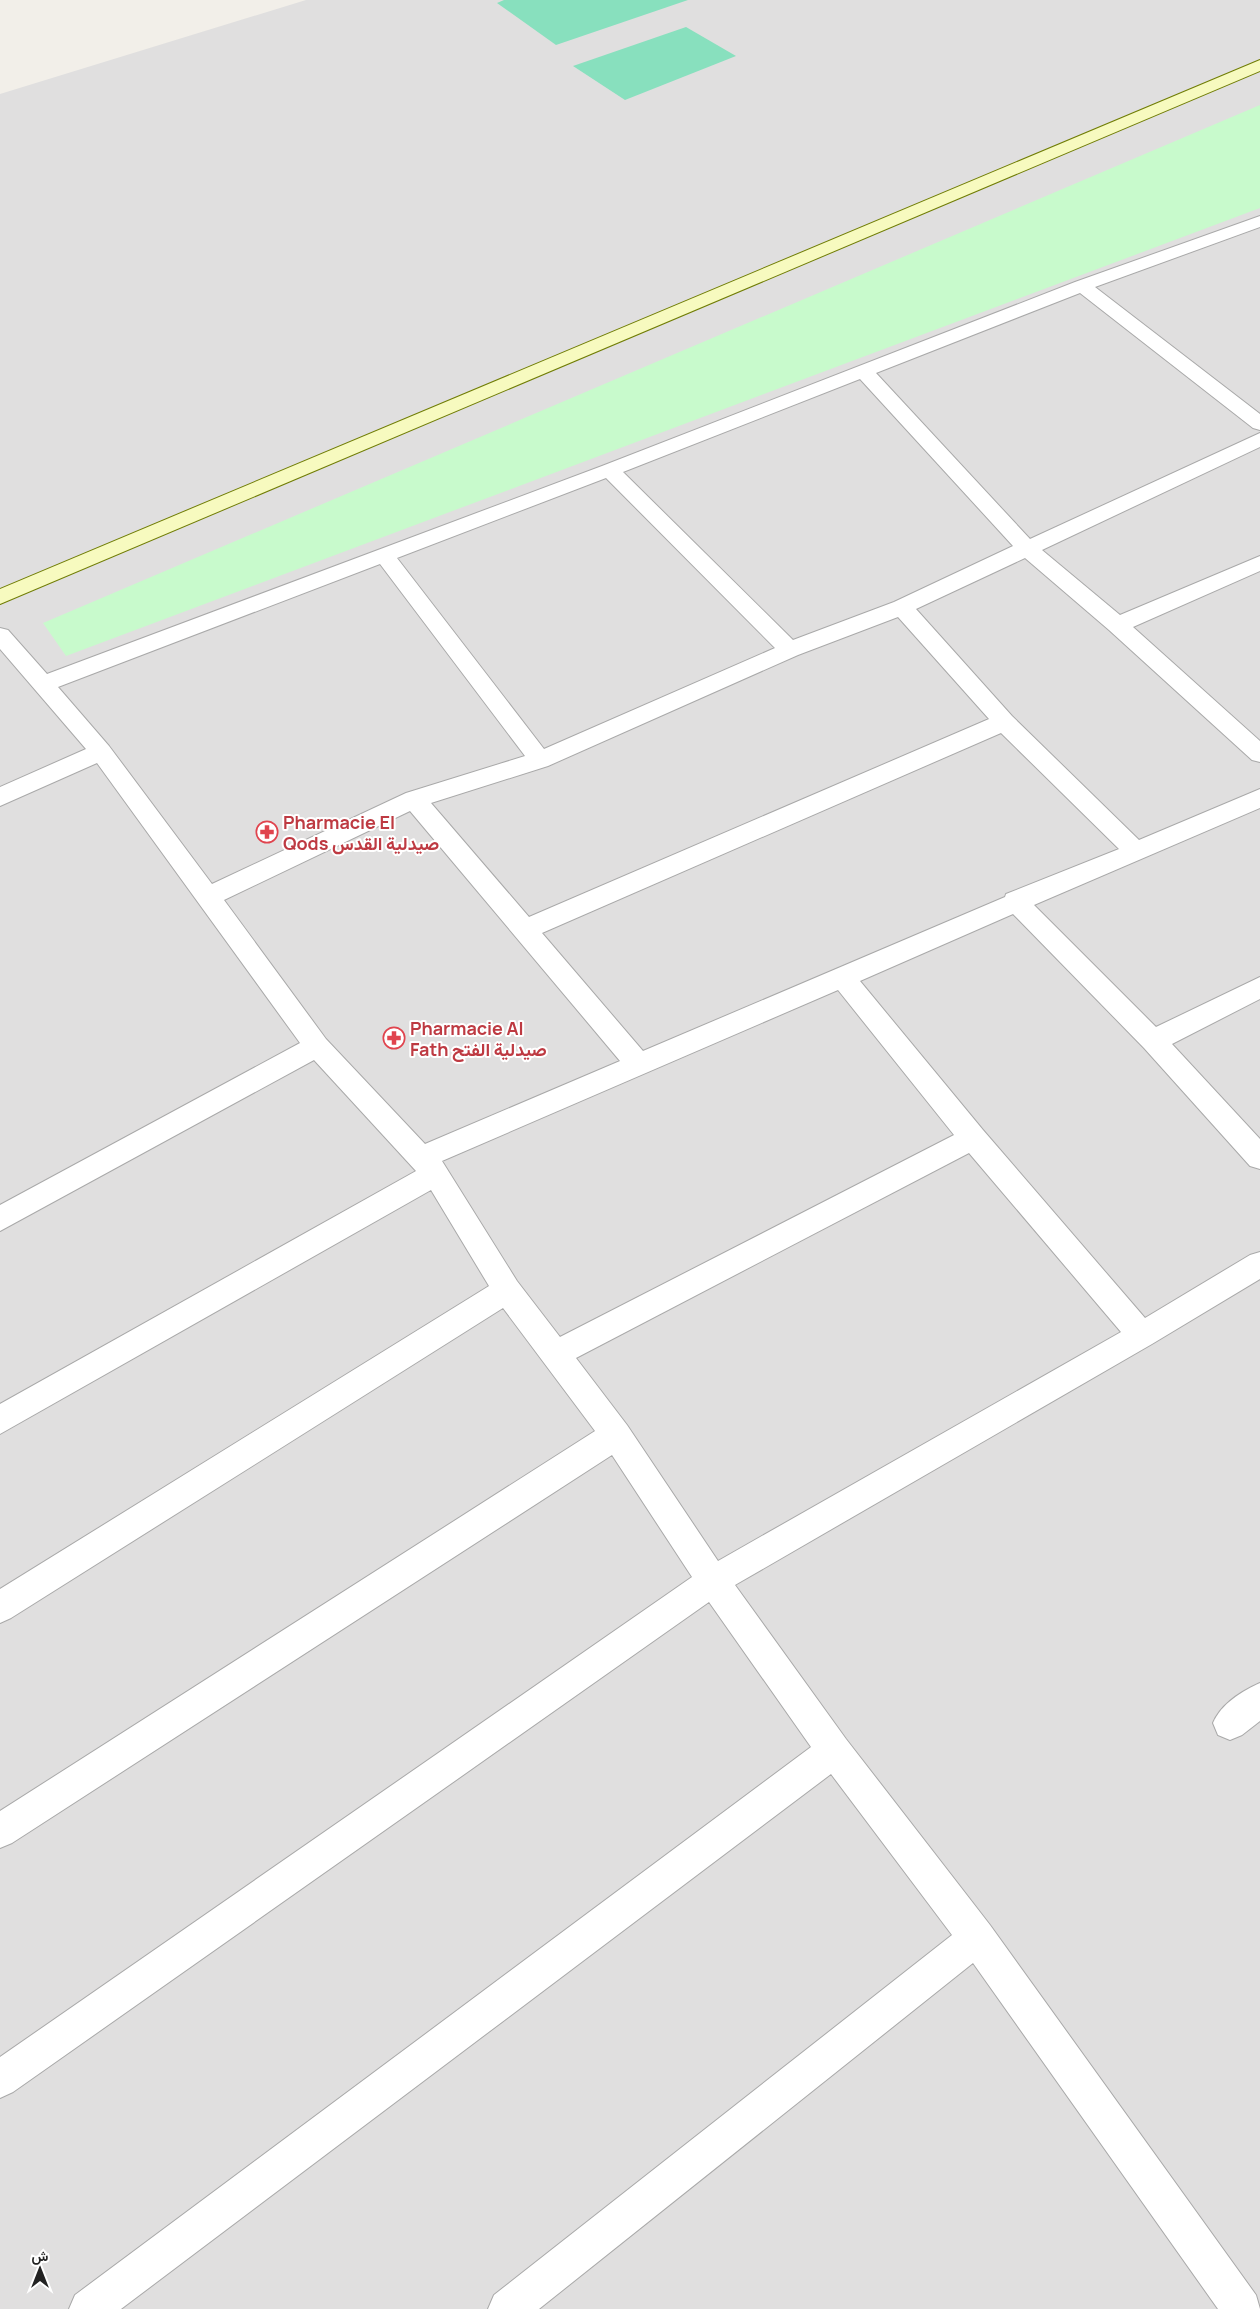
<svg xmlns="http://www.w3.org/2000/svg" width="1260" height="2309" viewBox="0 0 1260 2309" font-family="Manrope,Vazirmatn,sans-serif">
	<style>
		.residential { fill: #e0dfdf }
		.park { fill: #c8facc }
		.pitch { fill: #88e0be }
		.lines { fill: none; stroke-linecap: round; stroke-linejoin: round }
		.minor-casing { stroke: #a9a9a9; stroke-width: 2 }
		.secondary-casing { stroke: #707d05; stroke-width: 2 }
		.minor { fill: #fff; fill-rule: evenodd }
		.secondary { fill: #f7fabf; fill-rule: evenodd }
		.labels { text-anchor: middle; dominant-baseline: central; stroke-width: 4; stroke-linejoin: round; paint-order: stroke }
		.health-label { font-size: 18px; font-weight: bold; fill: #be3a42; stroke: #fff; text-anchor: start }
	</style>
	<rect width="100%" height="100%" fill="#f2efe9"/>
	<polygon class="residential" points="306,0 1260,0 1260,2309 0,2309 0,94"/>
	<polygon class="park" points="1260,105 1260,208 66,656 43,623"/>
	<g class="pitch">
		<polygon points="504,0 688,0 556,45 497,3"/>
		<polygon points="686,27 736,56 625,100 573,66"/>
	</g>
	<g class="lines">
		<g class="minor-casing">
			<g id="minor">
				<path d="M1260 216V227L1095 287 1260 414V430L1253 428 1080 293 876 373 1030 539 1260 433V447L1042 550 1120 615 1260 556V571L1133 627 1260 741V762L1252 760 1109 630 1025 558 916 609 1012 716 1139 840 1260 789V808L1034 905 1156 1027 1260 977V999L1172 1044 1260 1139V1169L1250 1166 1144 1048 1013 914 860 981 983 1130 1145 1318 1250 1255 1260 1252V1279L1152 1344 735 1585 846 1739 990 1925 1256 2295 1260 2309H1218L973 1963 539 2309H488L494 2295 952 1935 831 1774 121 2309H69L75 2295 811 1747 709 1602 13 2092 0 2098V2057L692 1577 612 1455 12 1843 0 1848V1811L595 1431 503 1308 11 1618 0 1623V1589L489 1286 431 1190 0 1434V1404L416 1171 314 1060 0 1231V1205L300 1043 97 763 0 806V787L86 749 0 649V628L8 630 47 674 602 466 1075 282ZM860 379 1013 546 894 602 793 640 623 472ZM606 478 775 648 544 749 397 558ZM380 564 525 756 406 793 212 884 109 746 58 687ZM898 617 989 719 529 917 431 803 548 766 798 655ZM1001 733 1119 849 1006 894 1005 897 643 1051 542 933ZM410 811 620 1061 425 1144 326 1039 224 900ZM838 990 954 1135 560 1337 517 1281 442 1161ZM969 1153 1121 1332 718 1561 627 1425 576 1358Z"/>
				<path d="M1260 1683V1721L1242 1735 1230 1740 1218 1735 1213 1723C1221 1704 1242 1691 1260 1683Z"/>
			</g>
		</g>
		<g class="secondary-casing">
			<polygon id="secondary" points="1260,60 1260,71 0,604 0,589"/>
		</g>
		<use href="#minor" class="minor"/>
		<use href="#secondary" class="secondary"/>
	</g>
	<defs>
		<g id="pharmacy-ring" transform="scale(1.125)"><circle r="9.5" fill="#fff" stroke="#e0444e" stroke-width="1.5"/><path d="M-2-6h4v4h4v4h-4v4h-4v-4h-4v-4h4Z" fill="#e0444e"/></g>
	</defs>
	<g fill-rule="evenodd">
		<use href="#pharmacy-ring" x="267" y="832"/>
		<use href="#pharmacy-ring" x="394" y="1038"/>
	</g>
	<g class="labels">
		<g class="health-label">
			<text x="283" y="822">Pharmacie El<tspan x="283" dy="21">Qods صيدلية القدس</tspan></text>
			<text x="410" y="1028">Pharmacie Al<tspan x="410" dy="21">Fath صيدلية الفتح</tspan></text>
		</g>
	</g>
	<g transform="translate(40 2269)" stroke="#ffffff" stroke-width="4" paint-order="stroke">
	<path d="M0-4L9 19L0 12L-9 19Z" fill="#222222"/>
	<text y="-8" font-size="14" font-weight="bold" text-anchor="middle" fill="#222222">ش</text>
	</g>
</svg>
